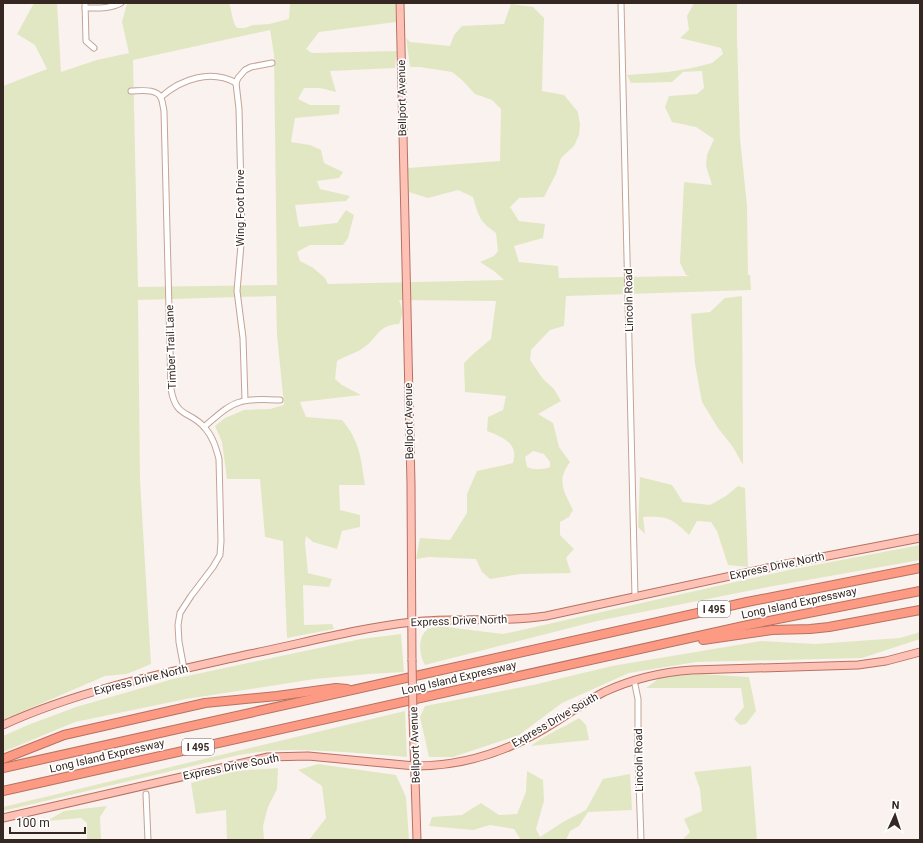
<svg xmlns="http://www.w3.org/2000/svg" width="923" height="843" viewBox="0 0 923 843" font-family="Roboto,sans-serif">
	<style>
		.green { fill: #e2e7c3; fill-rule: evenodd }
		.lines { fill: none; stroke-linecap: round; stroke-linejoin: round }
		.minor-casing { stroke: #c6a394; stroke-width: 7 }
		.major-casing { stroke: #b67261; stroke-width: 9 }
		.highway-casing { stroke: #b67261; stroke-width: 10 }
		.minor { stroke: #fff; stroke-width: 5 }
		.major { stroke: #fdc2b5; stroke-width: 7 }
		.highway { stroke: #fc9a83; stroke-width: 8 }
		.major-bridge-casing { stroke: #b67261; stroke-width: 9; stroke-linecap: butt }
		.major-bridge { stroke: #fdc2b5; stroke-width: 7 }
		.labels { text-anchor: middle; dominant-baseline: central; stroke-width: 3.5; stroke-linejoin: round; paint-order: stroke }
		.shield { fill: #fff; stroke: #726864; stroke-width: 1 }
		.shield-label { font-size: 10px; font-weight: bold; fill: #352721 }
		.street-label { font-size: 11px; fill: #352721; stroke: #fff }
	</style>
	<rect width="100%" height="100%" fill="#faf2ef"/>
	<g class="green">
		<path d="M34 3H57L61 72 97 60 129 53 122 22 127 3H229C232 11 232 22 237 28H245L253 25 269 24 289 19 290 3H395L396 22 319 32 306 49 312 53 397 51 395 68 330 71 336 92 320 88H304L298 99 310 105H340L339 114 295 118 291 142 310 145 321 150 324 163 343 172 339 178 317 181 320 189 350 196 346 201 295 205 299 227 337 223 346 210 354 215 348 238 343 245H310L297 252 300 261 312 267 325 278 328 284 504 280 494 271 480 262 494 256 498 251 496 233C479 221 479 217 473 197L458 190 428 198 409 192 408 168 500 161 501 109 492 100 475 94 462 80 452 72 420 67H410L406 38 410 42 450 46 454 35 462 26 504 24 511 4 533 7 544 18 542 91 564 95 578 112 580 125 579 135 574 146 561 158 556 174 544 197 519 198 510 207 519 221 545 224 543 238 514 246 519 262 558 266 559 278 690 276 686 275 680 263 684 182 712 185 706 166 707 155 714 139 696 127 672 122 665 107 669 96 697 94 704 88 702 71 683 72 672 82 631 83 627 75 668 72 692 68 712 63 723 54 721 48 680 38 689 30 687 16 694 3H737V39L740 138 747 206 748 275H750L751 290 566 296 564 326 550 330 531 350 530 360 543 379 554 389 561 401 538 414 553 423 559 447 570 462C556 481 564 491 573 510L569 517 560 522V535L574 549 566 558 571 573 520 574 490 579 482 572 476 559 429 557 416 559 420 538 450 540 467 513V494L477 471 513 463C519 443 502 437 487 431L488 417 503 410 506 396 465 392 464 363 473 354 491 339 496 301 399 300C403 309 403 315 399 324 376 325 378 340 360 350 353 354 345 356 337 361L335 379 342 385 361 395 300 402 306 417 342 420C360 441 361 459 365 485H339L340 510 360 515V527L342 531 337 549 313 542 306 536 305 543 308 573 332 579 329 587 303 585 304 625 332 624 334 629 287 638 283 541 265 537 260 479H227L222 442 215 426 225 418 244 410 270 409 284 405 277 335 276 296 138 300 140 480 151 664 127 674 105 676 3 720V86L47 69 35 45 17 34ZM270 30 274 54 277 285 138 287 133 60ZM533 451 544 454 550 462V467C541 470 535 470 527 467L525 457Z"/>
		<polygon points="742,296 743,465 733,447 718,428 702,402 695,364 691,314 710,312 725,298"/>
		<path d="M640 477 672 485 683 502 710 505 726 496 738 486 745 488 748 567 728 565 717 531 711 522 697 521 689 535C672 518 667 516 643 517L645 534 638 527Z"/>
		<path d="M920 545V560L768 587 597 621 425 665C419 655 417 637 428 629 431 628 435 627 438 626L503 634 789 570Z"/>
		<polygon points="920,632 920,639 862,658 696,662 629,673 562,703 519,735 453,757 429,757 420,717 425,706 533,685 612,666 761,641 815,644 900,638"/>
		<polygon points="401,634 404,672 369,674 315,679 186,699 75,722 3,752 3,736 28,725 76,707 173,679 361,639"/>
		<polygon points="701,674 749,677 756,711 746,724 740,725 734,719 744,707 741,688 646,688 661,677"/>
		<path d="M405 711 407 757C369 754 330 750 291 750 274 750 256 752 239 755L3 811V807Z"/>
		<path d="M579 718 586 725 589 740 531 746C546 734 563 728 579 718Z"/>
		<polygon points="318,764 396,775 406,797 409,840 309,840 326,818 322,786 298,770"/>
		<polygon points="751,766 757,840 682,840 690,832 684,819 702,811 700,789 694,772"/>
		<polygon points="278,768 277,789 268,807 263,826 264,840 227,840 226,810 196,814 191,783 236,771"/>
		<polygon points="527,771 543,780 544,801 536,829 540,837 563,822 586,810 603,779 630,774 632,810 588,812 579,826 570,831 566,840 521,840 514,829 490,825 473,830 429,826 432,817 462,815 481,803 499,815 517,814 526,792"/>
		<polygon points="107,806 100,817 101,840 87,840 87,823 81,818 47,821 64,811"/>
	</g>
	<g class="lines">
		<g class="minor-casing">
			<g id="minor">
				<polyline points="85,3 86,41 94,48"/>
				<polyline points="621,3 635,597"/>
				<path d="M85 8C98 8 110 9 121 3"/>
				<path d="M131 91C140 91 157 88 161 98 163 102 163 107 164 111L171 389C176 419 190 410 205 428 213 437 216 448 219 459L221 541 220 555 213 567 191 596 180 613 178 625 179 642 184 669"/>
				<path d="M161 97C181 79 211 69 236 83"/>
				<polyline points="245,400 243,338 237,291 242,233 239,109 236,83 238,78 245,70 251,67 272,63"/>
				<path d="M204 427C215 418 226 406 240 402 252 398 267 400 280 400"/>
				<polyline points="634,680 638,699 638,753 641,840"/>
				<polyline points="146,794 148,840"/>
			</g>
		</g>
		<g class="major-casing">
			<g id="major">
				<polyline points="400,3 411,484 412,660"/>
				<polyline points="413,716 417,840"/>
				<path d="M3 725C82 689 166 673 250 654 304 643 358 628 413 622 457 617 502 623 546 616L786 564 920 538"/>
				<path d="M3 818 268 757 308 756 415 766C458 766 500 754 537 733 560 720 581 704 604 692 632 679 662 672 692 670L858 665 886 661 920 652"/>
			</g>
		</g>
		<g class="highway-casing">
			<g id="highway">
				<polyline points="703,640 772,630 810,629 829,627 920,610"/>
				<polyline points="3,759 64,735 205,703 277,696 336,688 347,689"/>
				<polyline points="3,768 747,602 920,568"/>
				<polyline points="3,791 748,625 920,591"/>
			</g>
		</g>
		<use href="#minor" class="minor"/>
		<use href="#major" class="major"/>
		<use href="#highway" class="highway"/>
		<g class="major-bridge-casing">
			<polyline id="major-bridge" points="412,660 413,716"/>
		</g>
		<use href="#major-bridge" class="major-bridge"/>
	</g>
	<g class="labels">
		<g class="shield">
			<rect x="698" y="601" width="32" height="16" rx="3"/>
			<rect x="182" y="739" width="32" height="16" rx="3"/>
		</g>
		<g class="shield-label">
			<text x="714" y="609">I 495</text>
			<text x="198" y="747">I 495</text>
		</g>
		<g class="street-label">
			<text transform="translate(402 98) rotate(-91)">Bellport Avenue</text>
			<text transform="translate(240 208) rotate(-90)">Wing Foot Drive</text>
			<text transform="translate(629 300) rotate(-91)">Lincoln Road</text>
			<text transform="translate(171 347) rotate(-92)">Timber Trail Lane</text>
			<text transform="translate(409 421) rotate(-91)">Bellport Avenue</text>
			<text transform="translate(777 566) rotate(-12)">Express Drive North</text>
			<text transform="translate(799 603) rotate(-12)">Long Island Expressway</text>
			<text transform="translate(459 621) rotate(-2)">Express Drive North</text>
			<text transform="translate(459 678) rotate(-13)">Long Island Expressway</text>
			<text transform="translate(141 680) rotate(-14)">Express Drive North</text>
			<text transform="translate(555 720) rotate(-30)">Express Drive South</text>
			<text transform="translate(415 745) rotate(-92)">Bellport Avenue</text>
			<text transform="translate(107 756) rotate(-13)">Long Island Expressway</text>
			<text transform="translate(639 760) rotate(-91)">Lincoln Road</text>
			<text transform="translate(231 767) rotate(-11)">Express Drive South</text>
		</g>
	</g>
	<rect width="923" height="843" fill="none" stroke="#352721" stroke-width="8"/>
	<g transform="translate(895 815) rotate(3)" stroke="#ffffff" stroke-width="3" paint-order="stroke">
	<path d="M0-3L7 15L0 10L-7 15Z" fill="#352721"/>
	<text y="-6" font-size="11" font-weight="bold" text-anchor="middle" fill="#352721">N</text>
	</g>
	<path d="M10 827v6h75v-6" fill="none" stroke="#352721" stroke-width="2"/>
	<text x="16" y="827" font-size="12" fill="#352721" stroke="#ffffff" stroke-width="3" paint-order="stroke">100 m</text>
</svg>
